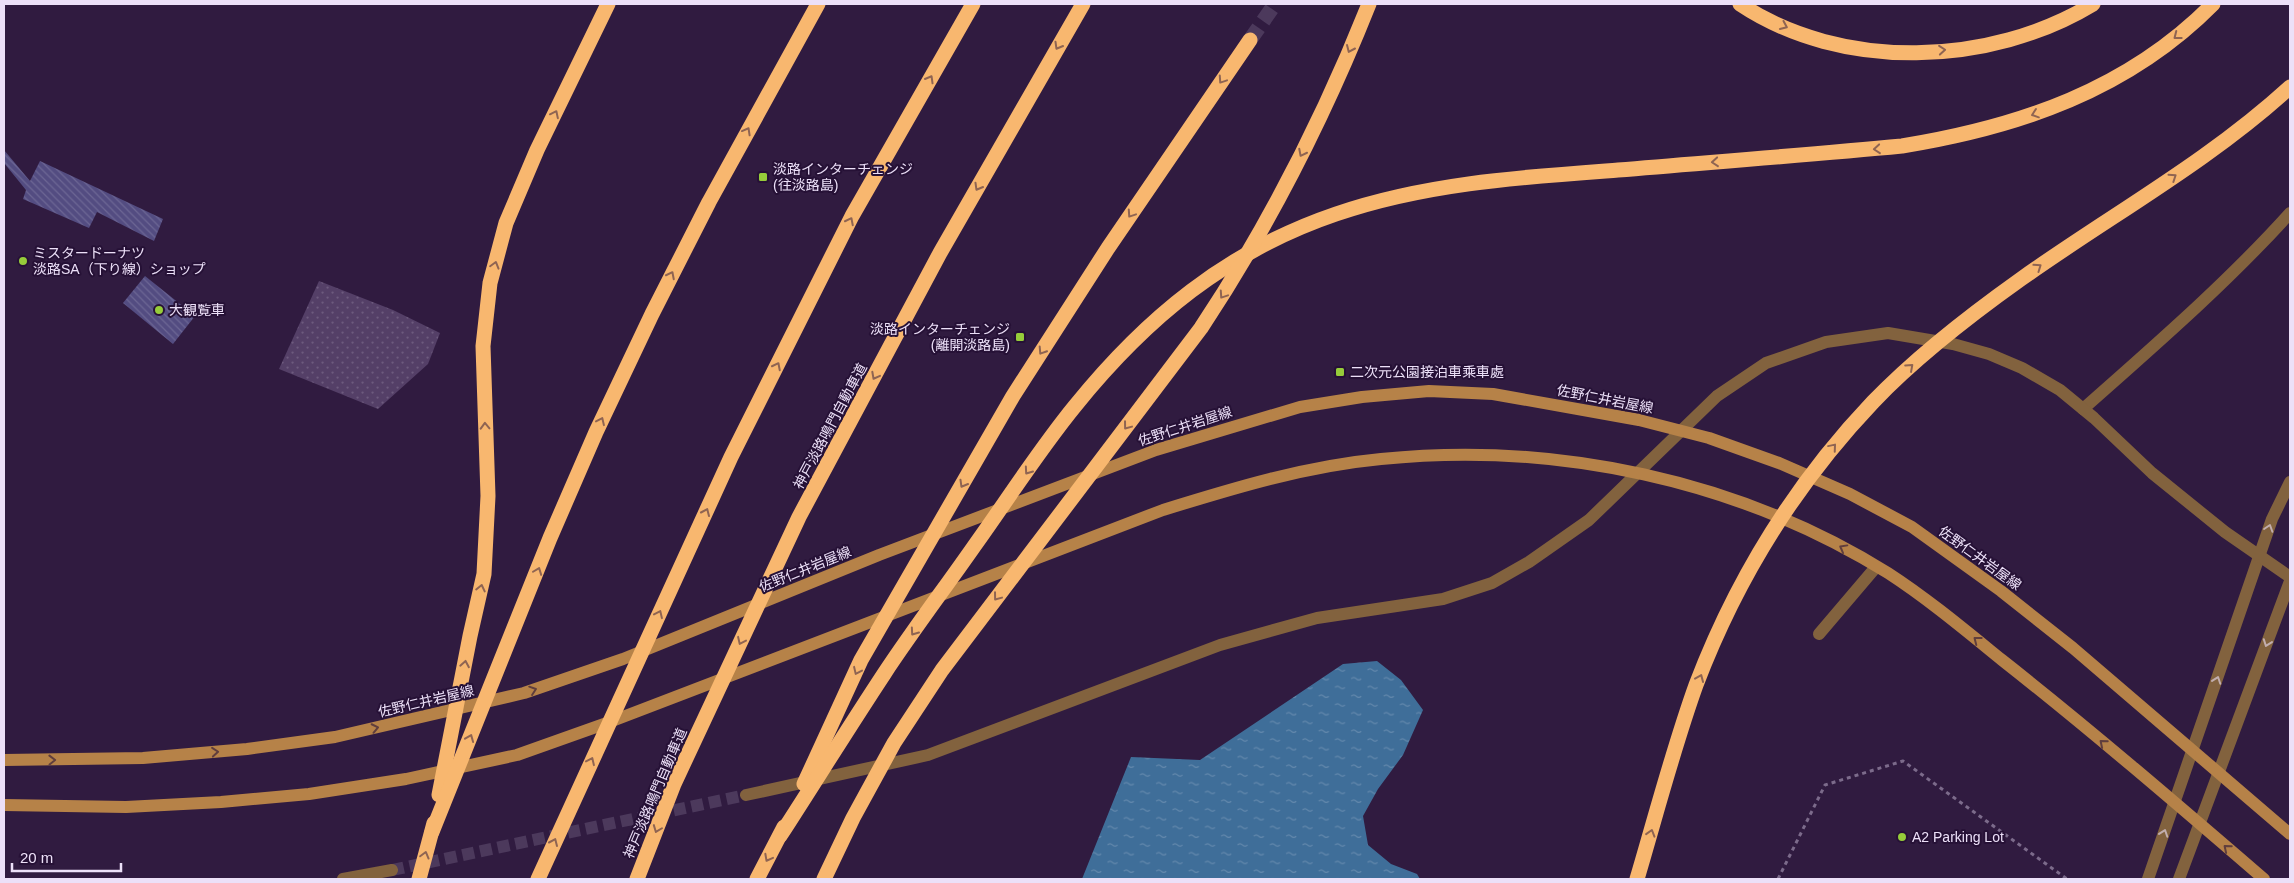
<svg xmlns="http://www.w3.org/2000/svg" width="2294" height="883" viewBox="0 0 2294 883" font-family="Helvetica,'Noto Sans JP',sans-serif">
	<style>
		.green { fill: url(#green-dots) }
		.water { fill: url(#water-ripples) }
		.building { fill: url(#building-back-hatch) }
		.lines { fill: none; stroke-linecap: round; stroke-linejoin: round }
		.tertiary-tunnel { stroke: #4c395c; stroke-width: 12; stroke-dasharray: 12 6; stroke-linecap: butt }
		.motorway-tunnel { stroke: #4c395c; stroke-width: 15; stroke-dasharray: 15 8; stroke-linecap: butt }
		.path { stroke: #7c6b8b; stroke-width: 3; stroke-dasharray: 4 4; stroke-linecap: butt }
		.service { stroke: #82623e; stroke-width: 12 }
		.minor { stroke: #82623e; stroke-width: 12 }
		.tertiary { stroke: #82623e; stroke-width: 12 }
		.secondary { stroke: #b68248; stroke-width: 12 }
		.motorway { stroke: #f8b76f; stroke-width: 15 }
		.oneway { stroke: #8f6452 }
		.oneway2 { stroke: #c2aeae }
		.oneway3 { stroke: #603e3d }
		.poi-dot { fill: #96cc3a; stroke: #261136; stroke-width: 2 }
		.labels { text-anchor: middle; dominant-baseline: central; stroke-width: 4; stroke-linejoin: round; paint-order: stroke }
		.poi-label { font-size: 14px; fill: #ece0f8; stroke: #261136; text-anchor: start }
		.street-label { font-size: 14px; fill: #ece0f8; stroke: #261136 }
	</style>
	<defs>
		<pattern id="green-dots" width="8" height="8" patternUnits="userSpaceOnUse" patternTransform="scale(1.25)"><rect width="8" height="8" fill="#543f67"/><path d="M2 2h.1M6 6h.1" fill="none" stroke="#6d5a7e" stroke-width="1.8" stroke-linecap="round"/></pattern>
		<pattern id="water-ripples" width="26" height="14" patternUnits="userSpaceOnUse" patternTransform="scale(1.25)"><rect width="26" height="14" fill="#3f6e99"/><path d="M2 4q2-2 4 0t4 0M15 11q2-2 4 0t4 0" fill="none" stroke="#6489ad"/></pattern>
		<pattern id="building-back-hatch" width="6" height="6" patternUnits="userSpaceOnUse" patternTransform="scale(1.25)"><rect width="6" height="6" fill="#534c81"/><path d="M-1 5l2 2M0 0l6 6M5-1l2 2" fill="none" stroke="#6c6694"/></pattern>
	</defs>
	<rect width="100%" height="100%" fill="#301b40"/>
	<polygon class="green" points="319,281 393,310 440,333 428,364 378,409 279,369"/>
	<polygon class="water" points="1377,661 1401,680 1423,710 1403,755 1378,789 1363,816 1368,845 1391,864 1417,874 1420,879 1082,879 1131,757 1200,760 1343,664"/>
	<g class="building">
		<polygon points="4,150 30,181 40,161 163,219 154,241 97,212 89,228 23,199 26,190 4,163"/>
		<polygon points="145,276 195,316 173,344 123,303"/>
	</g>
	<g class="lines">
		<polyline class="tertiary-tunnel" points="392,870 746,795"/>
		<polyline class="motorway-tunnel" points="1250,40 1275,4"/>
		<polyline class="path" points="1778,879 1825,785 1903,761 2067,879"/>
		<g class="service">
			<polyline points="1819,634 1876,567"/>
			<polyline points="2148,879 2272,519 2290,482"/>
			<polyline points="2179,879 2290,581"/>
		</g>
		<path class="minor" d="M2083 409C2154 346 2227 283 2290 213"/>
		<g class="tertiary">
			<polyline points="746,795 928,755 1220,645 1317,618 1443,599 1492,583 1529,562 1589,520 1717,396 1766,363 1826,342 1888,333 1953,344 1989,354 2022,368 2060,390 2094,418 2152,473 2225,532 2290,577"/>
			<polyline points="343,879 392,870"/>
		</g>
		<g class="secondary">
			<polyline points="4,760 143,758 247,749 335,737 524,693 623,659 879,555 1156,450 1300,407 1362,397 1429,391 1493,394 1639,420 1709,438 1779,463 1850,494 1912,527 2001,591 2073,648 2290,834"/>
			<path d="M4 805 126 807 221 802 309 794 406 779 517 755 607 723 1163 510C1234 488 1306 466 1381 459 1555 441 1739 480 1888 573 1928 599 1965 630 2002 660 2091 730 2178 805 2264 879"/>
		</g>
		<g class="motorway">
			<path d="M1740 4C1842 72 1991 66 2093 4"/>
			<polyline points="804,784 861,660 1013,396 1108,248 1250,40"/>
			<polyline points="439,795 470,636 484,574 488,496 483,346 490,283 506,223 537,150 608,4"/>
			<polyline points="432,832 550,538 596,432 652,314 709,202 818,4"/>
			<path d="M780 836C815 782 849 727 884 674 913 630 945 588 975 545 1008 499 1039 450 1075 406 1146 318 1227 251 1336 214 1426 183 1523 177 1618 170 1713 162 1808 155 1902 146 2019 127 2128 90 2213 4"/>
			<polyline points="419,879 434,823"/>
			<polyline points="538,879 731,457 852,216 973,4"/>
			<polyline points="637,879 674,784 799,517 940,253 1083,4"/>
			<polyline points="757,879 784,827"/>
			<path d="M824 879 853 818 894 743 942 670 1201 328C1268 227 1324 117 1369 4"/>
			<path d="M1637 879C1656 815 1673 749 1696 685 1736 580 1796 483 1873 402 1917 356 1969 316 2021 279 2111 215 2208 162 2290 87"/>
		</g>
	</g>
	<defs><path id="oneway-chevron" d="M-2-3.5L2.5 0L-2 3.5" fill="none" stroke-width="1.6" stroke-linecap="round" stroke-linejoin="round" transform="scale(1.25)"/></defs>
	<g class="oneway">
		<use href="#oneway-chevron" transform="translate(1784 26) rotate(24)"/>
		<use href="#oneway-chevron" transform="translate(2177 36) rotate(142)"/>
		<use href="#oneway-chevron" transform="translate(1058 46) rotate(120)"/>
		<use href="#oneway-chevron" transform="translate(1350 49) rotate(114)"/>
		<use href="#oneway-chevron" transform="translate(1942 50) rotate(-5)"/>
		<use href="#oneway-chevron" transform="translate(930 79) rotate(-60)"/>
		<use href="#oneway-chevron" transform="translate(1222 80) rotate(124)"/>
		<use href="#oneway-chevron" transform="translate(555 114) rotate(-64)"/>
		<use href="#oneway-chevron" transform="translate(2035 114) rotate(161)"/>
		<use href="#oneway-chevron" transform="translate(747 131) rotate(-61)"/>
		<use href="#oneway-chevron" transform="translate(1877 149) rotate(175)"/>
		<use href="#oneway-chevron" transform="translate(1302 153) rotate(117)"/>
		<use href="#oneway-chevron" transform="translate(1715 162) rotate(175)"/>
		<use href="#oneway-chevron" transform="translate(2173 177) rotate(-34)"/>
		<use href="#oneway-chevron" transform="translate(978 187) rotate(120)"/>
		<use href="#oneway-chevron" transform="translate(1131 214) rotate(124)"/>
		<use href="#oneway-chevron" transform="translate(850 221) rotate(-63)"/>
		<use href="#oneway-chevron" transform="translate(495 265) rotate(-74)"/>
		<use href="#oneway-chevron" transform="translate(2038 267) rotate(-35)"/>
		<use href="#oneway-chevron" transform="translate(671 275) rotate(-63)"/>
		<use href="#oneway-chevron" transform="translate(1223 295) rotate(124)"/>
		<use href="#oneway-chevron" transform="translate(1042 351) rotate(123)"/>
		<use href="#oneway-chevron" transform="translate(777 366) rotate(-63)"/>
		<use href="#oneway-chevron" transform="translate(1910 367) rotate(-42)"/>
		<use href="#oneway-chevron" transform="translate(875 376) rotate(118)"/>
		<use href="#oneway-chevron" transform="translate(601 421) rotate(-65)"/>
		<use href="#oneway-chevron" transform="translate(485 426) rotate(-92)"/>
		<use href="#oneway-chevron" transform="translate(1127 426) rotate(127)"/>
		<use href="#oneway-chevron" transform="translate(1833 447) rotate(-50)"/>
		<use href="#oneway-chevron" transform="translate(1028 471) rotate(125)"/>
		<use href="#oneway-chevron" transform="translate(963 484) rotate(120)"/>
		<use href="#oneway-chevron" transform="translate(706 512) rotate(-66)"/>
		<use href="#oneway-chevron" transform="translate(538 571) rotate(-69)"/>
		<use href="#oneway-chevron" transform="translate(481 588) rotate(-77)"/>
		<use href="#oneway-chevron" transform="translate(997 597) rotate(127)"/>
		<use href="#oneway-chevron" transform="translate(659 614) rotate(-65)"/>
		<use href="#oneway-chevron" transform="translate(914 632) rotate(125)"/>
		<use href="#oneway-chevron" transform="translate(741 641) rotate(115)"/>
		<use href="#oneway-chevron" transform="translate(465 664) rotate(-80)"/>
		<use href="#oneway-chevron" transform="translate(857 671) rotate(115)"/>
		<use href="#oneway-chevron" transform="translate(1700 678) rotate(-67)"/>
		<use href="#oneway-chevron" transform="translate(470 738) rotate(-68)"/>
		<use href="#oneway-chevron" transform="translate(591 761) rotate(-65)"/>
		<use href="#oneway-chevron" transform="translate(657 829) rotate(111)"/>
		<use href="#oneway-chevron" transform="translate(1651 833) rotate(-73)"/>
		<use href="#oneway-chevron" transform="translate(554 842) rotate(-66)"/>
		<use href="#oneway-chevron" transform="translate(425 855) rotate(-75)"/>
		<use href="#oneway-chevron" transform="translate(768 858) rotate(118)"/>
	</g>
	<g class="oneway2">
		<use href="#oneway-chevron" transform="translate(2269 528) rotate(-72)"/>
		<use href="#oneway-chevron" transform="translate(2267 643) rotate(110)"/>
		<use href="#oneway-chevron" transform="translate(2217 680) rotate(-71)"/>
		<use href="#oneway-chevron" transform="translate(2164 833) rotate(-71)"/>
	</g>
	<g class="oneway3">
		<use href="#oneway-chevron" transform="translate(1843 548) rotate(-151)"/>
		<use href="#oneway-chevron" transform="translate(1977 640) rotate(-142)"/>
		<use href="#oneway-chevron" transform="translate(533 690) rotate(-19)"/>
		<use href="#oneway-chevron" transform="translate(375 728) rotate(-12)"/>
		<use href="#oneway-chevron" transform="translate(2103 743) rotate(-140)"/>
		<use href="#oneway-chevron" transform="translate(215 752) rotate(-5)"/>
		<use href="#oneway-chevron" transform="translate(52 760) rotate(-1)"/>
		<use href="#oneway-chevron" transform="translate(2227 848) rotate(-140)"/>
	</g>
	<g class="poi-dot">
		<rect x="758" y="172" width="10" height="10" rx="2.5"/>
		<circle cx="23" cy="261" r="5"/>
		<circle cx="159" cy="310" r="5"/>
		<rect x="1015" y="332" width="10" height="10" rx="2.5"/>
		<rect x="1335" y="367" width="10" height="10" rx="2.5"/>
		<circle cx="1902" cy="837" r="5"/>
	</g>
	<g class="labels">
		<g class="poi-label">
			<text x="773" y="169">淡路インターチェンジ<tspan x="773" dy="16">(往淡路島)</tspan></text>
			<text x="33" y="253">ミスタードーナツ<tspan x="33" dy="16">淡路SA（下り線）ショップ</tspan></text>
			<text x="169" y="310">大観覧車</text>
			<text x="1010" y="329" text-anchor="end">淡路インターチェンジ<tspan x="1010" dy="16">(離開淡路島)</tspan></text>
			<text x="1350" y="372">二次元公園接泊車乘車處</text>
			<text x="1912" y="837">A2 Parking Lot</text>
		</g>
		<g class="street-label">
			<text transform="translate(1605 399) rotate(11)">佐野仁井岩屋線</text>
			<text transform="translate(830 426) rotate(-62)">神戸淡路鳴門自動車道</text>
			<text transform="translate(1185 426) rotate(-18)">佐野仁井岩屋線</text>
			<text transform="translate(1980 558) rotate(36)">佐野仁井岩屋線</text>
			<text transform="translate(805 569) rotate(-22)">佐野仁井岩屋線</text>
			<text transform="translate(426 701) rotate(-13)">佐野仁井岩屋線</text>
			<text transform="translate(655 793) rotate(-67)">神戸淡路鳴門自動車道</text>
		</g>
	</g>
	<rect width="2294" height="883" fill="none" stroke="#ece0f8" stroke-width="10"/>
	<path d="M12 863v8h109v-8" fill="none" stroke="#ece0f8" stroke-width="2.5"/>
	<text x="20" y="863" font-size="15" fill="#ece0f8" stroke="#261136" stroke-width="4" paint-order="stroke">20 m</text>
</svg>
